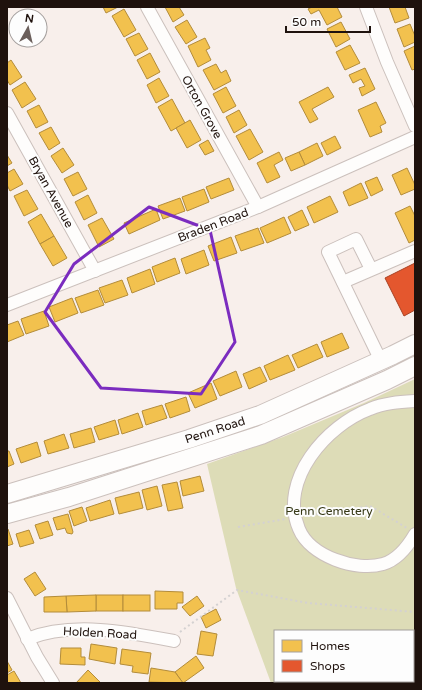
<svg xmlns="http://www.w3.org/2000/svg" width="422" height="690" viewBox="0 0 422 690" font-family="'Varela Round',sans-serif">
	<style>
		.green { fill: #dddcb7; fill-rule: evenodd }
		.homes { fill: #f2c14e; stroke: #b38c3a }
		.shops { fill: #e4572e; stroke: #a94224 }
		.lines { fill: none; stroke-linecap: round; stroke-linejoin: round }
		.minor-casing { stroke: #cbc0bc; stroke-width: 14 }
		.highway-casing { stroke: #cbc0bc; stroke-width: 20 }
		.path { stroke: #d4d1d1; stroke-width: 2; stroke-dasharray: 2 3; stroke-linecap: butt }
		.minor { stroke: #fefdfc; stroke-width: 12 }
		.highway { stroke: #fefdfc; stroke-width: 18 }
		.marked { fill: none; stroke: #7b2cbf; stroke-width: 3; stroke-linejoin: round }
		.labels { text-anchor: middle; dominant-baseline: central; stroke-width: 4; stroke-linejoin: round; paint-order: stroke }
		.street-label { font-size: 12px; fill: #1f120d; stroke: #fdfdfd }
		.park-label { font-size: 12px; fill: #363815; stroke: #fdfdfd }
	</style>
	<rect width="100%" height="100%" fill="#f8efeb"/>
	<path class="green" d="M415 379V683H271L236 588 207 464 283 437 364 403ZM275 631H413V681H275Z"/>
	<g class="homes">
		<polygon points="103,7 118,7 106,13"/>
		<polygon points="165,7 179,7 184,15 173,22"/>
		<polygon points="312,7 337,7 342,17 327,25 319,10 311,14 308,9"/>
		<polygon points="389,7 405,7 409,18 395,23"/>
		<polygon points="124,9 136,30 124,37 112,16"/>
		<polygon points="187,20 197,37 186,44 175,27"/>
		<polygon points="341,22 350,39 336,47 327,29"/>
		<polygon points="410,24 415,36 415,42 404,47 397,29"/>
		<polygon points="139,33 148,49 135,56 126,39"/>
		<polygon points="205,38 210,48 206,50 211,60 198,67 188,46"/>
		<polygon points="350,45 360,63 345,70 336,52"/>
		<polygon points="415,46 415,69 412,70 404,51"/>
		<polygon points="150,53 160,72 147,79 137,60"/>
		<polygon points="11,60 22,77 10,85 7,80 7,63"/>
		<polygon points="216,64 221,73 226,70 231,81 214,90 203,70"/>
		<polygon points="365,68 375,89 362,96 359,88 365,86 361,79 353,83 349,75"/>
		<polygon points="159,78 169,96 156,103 147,85"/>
		<polygon points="25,82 36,99 22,108 12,90"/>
		<polygon points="226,87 236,106 223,113 213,94"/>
		<polygon points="328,87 334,97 312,109 318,119 310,123 299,102"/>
		<polygon points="172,99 185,123 171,131 158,107"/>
		<polygon points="376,102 386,123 380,126 382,132 370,137 358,110"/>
		<polygon points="39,105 48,122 36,128 27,111"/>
		<polygon points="239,110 247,125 234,133 226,117"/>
		<polygon points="190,120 201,140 187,148 176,128"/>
		<polygon points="51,127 60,143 49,150 39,133"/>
		<polygon points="250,129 263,152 249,160 236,136"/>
		<polygon points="335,136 341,148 327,155 321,143"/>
		<polygon points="208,140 214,151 205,155 199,145"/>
		<polygon points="317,143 323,156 305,165 299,152"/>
		<polygon points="63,148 74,165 62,173 51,156"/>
		<polygon points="279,152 283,160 274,165 280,177 267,183 257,163"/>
		<polygon points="299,152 305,165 291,171 285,158"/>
		<polygon points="7,155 12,163 7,166"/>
		<polygon points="407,168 415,185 415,189 401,195 392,175"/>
		<polygon points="14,169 23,184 10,191 7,185 7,173"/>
		<polygon points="78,172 87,189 73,196 64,179"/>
		<polygon points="377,177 383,190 371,196 365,182"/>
		<polygon points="229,178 234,190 211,199 206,187"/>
		<polygon points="361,183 368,198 349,206 343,192"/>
		<polygon points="204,189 209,202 187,211 182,197"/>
		<polygon points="27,190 38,209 24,216 14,196"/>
		<polygon points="88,195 97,213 84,220 75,202"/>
		<polygon points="330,196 338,212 314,223 307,207"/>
		<polygon points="180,198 185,211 163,219 158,206"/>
		<polygon points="410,206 415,216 415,240 409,243 395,213"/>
		<polygon points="156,209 160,220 129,234 124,223"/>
		<polygon points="302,210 309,225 295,231 288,217"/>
		<polygon points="41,214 54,236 40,244 28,222"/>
		<polygon points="284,217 291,233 267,243 260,228"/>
		<polygon points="102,218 114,239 99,247 88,225"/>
		<polygon points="258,228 264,243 241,251 235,236"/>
		<polygon points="54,236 67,258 53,266 40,244"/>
		<polygon points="231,237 237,253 214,261 208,246"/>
		<polygon points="204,250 209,265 186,274 181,259"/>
		<polygon points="175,258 180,273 157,282 152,267"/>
		<polygon points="150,269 155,284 132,293 127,278"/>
		<polygon points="122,280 128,295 105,303 99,288"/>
		<polygon points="98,290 104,305 81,313 75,298"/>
		<polygon points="72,298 78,313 55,322 49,307"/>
		<polygon points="44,311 49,326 26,334 21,319"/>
		<polygon points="18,321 24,335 7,342 7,325"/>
		<polygon points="342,333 349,348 327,357 321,342"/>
		<polygon points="317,344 323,357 298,368 292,355"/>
		<polygon points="288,355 295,370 270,380 264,366"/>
		<polygon points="260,367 267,381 249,389 243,374"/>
		<polygon points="236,371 242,387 220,396 213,381"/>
		<polygon points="211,383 217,399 195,408 188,393"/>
		<polygon points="186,397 190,411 170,418 165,404"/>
		<polygon points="162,405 167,418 146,425 142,411"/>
		<polygon points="138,413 143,427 122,434 118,420"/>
		<polygon points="115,420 119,434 99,440 94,427"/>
		<polygon points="91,428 95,442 74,448 70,434"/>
		<polygon points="64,434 69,448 48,454 44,441"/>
		<polygon points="37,442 41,456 21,463 16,449"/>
		<polygon points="7,451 9,451 14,464 7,467"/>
		<polygon points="200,476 204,491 183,496 180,481"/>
		<polygon points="177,482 183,508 168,511 162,485"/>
		<polygon points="157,486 162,506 147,510 142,490"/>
		<polygon points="139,492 143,508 119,514 115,498"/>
		<polygon points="110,500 114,514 90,521 86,508"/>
		<polygon points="82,507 87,521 74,526 69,511"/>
		<polygon points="68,514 73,532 72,534 67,533 65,528 57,530 53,518"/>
		<polygon points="48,521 53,535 40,539 35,525"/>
		<polygon points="8,529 13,544 7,546 7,530"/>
		<polygon points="29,530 34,543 20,547 16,534"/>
		<polygon points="35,572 46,589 35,596 24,579"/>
		<polygon points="155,591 183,592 183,603 177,603 177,609 155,609"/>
		<rect x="96" y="595" width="27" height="16"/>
		<polygon points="96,595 96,611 67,612 66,596"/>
		<rect x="123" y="595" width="27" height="16"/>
		<polygon points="66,596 67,612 44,612 44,597"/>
		<polygon points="197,596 204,606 190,616 182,607"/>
		<polygon points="216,609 221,620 206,628 201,617"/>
		<polygon points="201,631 217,634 213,656 197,654"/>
		<polygon points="91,644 117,648 115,664 89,659"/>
		<polygon points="61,648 81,648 81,657 85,657 85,665 60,664"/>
		<polygon points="122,649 151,653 148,674 132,672 133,666 120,664"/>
		<polygon points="196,656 204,668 183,683 175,672"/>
		<polygon points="7,661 12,670 7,673"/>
		<polygon points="151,668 175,672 183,683 149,682"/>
		<polygon points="88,670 101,683 76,683"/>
		<polygon points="14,671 21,683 7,683 7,675"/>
	</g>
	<polygon class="shops" points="415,263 415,310 404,316 385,278"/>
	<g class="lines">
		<g class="minor-casing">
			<g id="minor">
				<polyline points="147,7 258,207"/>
				<polyline points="366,7 387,62 415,126"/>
				<polyline points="7,113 95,271"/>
				<polyline points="371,269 356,239 328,252 381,361"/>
				<polyline points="343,282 415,251"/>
				<polyline points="7,305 258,207 415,137"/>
				<path d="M415 401C400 402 384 403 370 409 327 425 278 480 299 529 310 556 356 572 383 564 397 560 408 546 415 534"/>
				<polyline points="7,598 37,657 53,683"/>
				<path d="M27 639C72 621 128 632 174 641"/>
			</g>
		</g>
		<g class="highway-casing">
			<g id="highway">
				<polyline points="7,494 189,439 260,415 393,355 415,344"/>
				<polyline points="7,514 69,497 261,435 387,380 415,366"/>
			</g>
		</g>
		<g class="path">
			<polyline points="306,516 370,506 407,528"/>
			<polyline points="238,527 286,519"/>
			<polyline points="180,632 237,590 308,603 415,612"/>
		</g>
		<use href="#minor" class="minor"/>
		<use href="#highway" class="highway"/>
	</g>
	<path class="marked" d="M149 207 210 230 235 342 201 394 101 388 45 312 74 264Z"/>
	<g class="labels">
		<g class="street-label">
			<text transform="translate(202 107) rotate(61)">Orton Grove</text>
			<text transform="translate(51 192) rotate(61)">Bryan Avenue</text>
			<text transform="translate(213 225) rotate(-21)">Braden Road</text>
			<text transform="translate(215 430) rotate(-18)">Penn Road</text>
			<text transform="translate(100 633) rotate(3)">Holden Road</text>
		</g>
		<g class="park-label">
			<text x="329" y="511">Penn Cemetery</text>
		</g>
	</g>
	<rect width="422" height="690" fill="none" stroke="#1f120d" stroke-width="16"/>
	<rect x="274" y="630" width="140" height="52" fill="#fdfdfd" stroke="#a49f9d"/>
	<rect x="282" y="640" width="20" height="12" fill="#f2c14e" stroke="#a49f9d"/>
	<text x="310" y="650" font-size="12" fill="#1f120d">Homes</text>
	<rect x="282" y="660" width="20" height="12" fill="#e4572e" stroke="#a49f9d"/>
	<text x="310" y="670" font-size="12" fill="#1f120d">Shops</text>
	<g transform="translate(28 28) rotate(8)"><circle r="19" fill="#fdfdfd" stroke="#a49f9d"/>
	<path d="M0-3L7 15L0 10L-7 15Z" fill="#6b5f5b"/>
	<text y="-6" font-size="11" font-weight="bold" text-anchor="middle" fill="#1f120d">N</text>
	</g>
	<path d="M286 26v6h84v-6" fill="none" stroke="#1f120d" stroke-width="2"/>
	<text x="292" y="26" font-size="12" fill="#1f120d" stroke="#fdfdfd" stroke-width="3" paint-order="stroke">50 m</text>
</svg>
